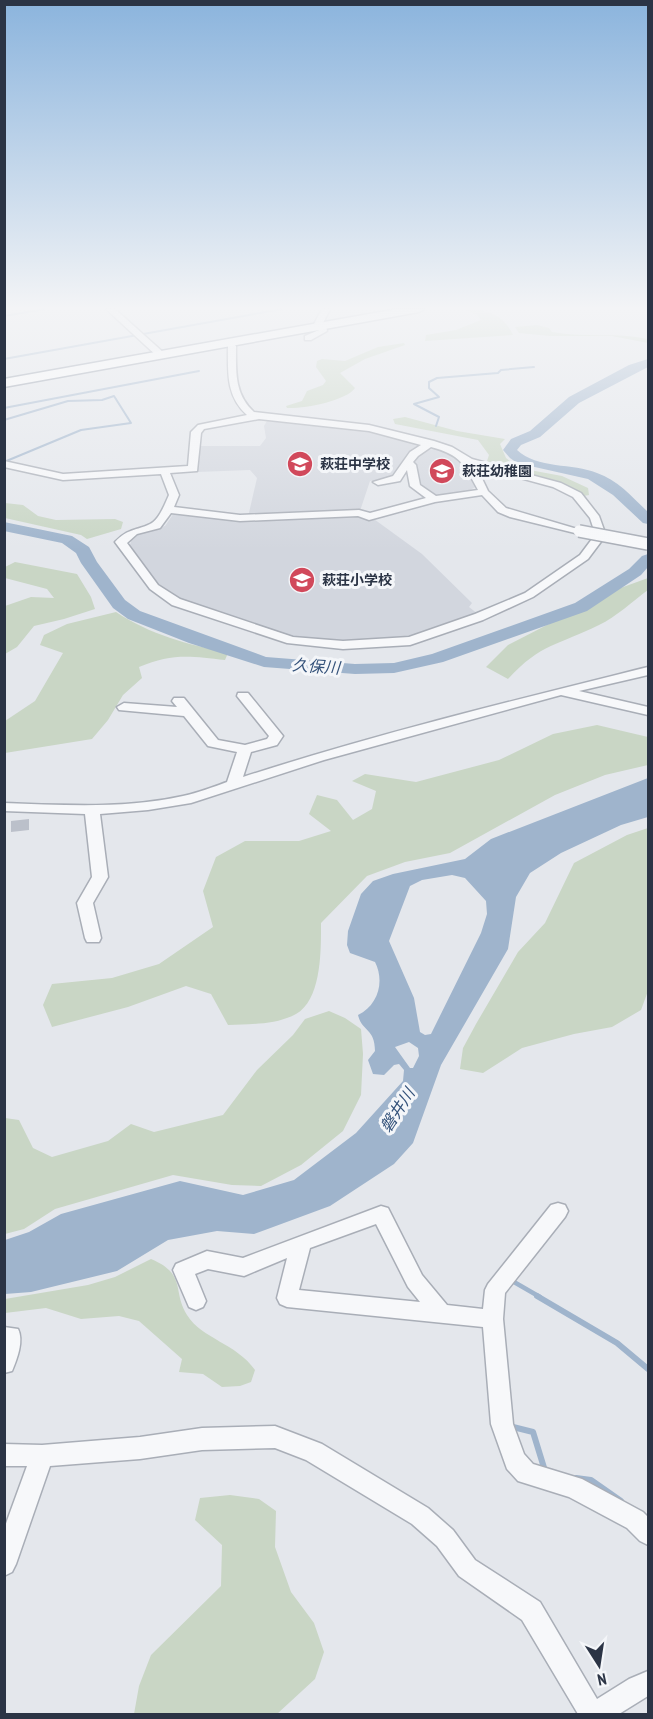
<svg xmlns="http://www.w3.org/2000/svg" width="653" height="1719" viewBox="0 0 653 1719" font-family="'PT Sans Narrow','Noto Sans JP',sans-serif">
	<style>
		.built { fill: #d2d6de }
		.green { fill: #c9d6c5 }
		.water { fill: #9fb4cc; fill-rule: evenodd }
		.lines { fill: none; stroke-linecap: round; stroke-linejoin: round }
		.stream-far2 { stroke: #9fb4cc; stroke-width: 2 }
		.stream-far1 { stroke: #9fb4cc; stroke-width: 4.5 }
		.stream { stroke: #9fb4cc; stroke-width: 6 }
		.river { fill: #9fb4cc; fill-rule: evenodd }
		.building { fill: #bbc0ca }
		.minor-casing { stroke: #a9aeb7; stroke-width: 3 }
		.highway-casing { stroke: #8b94a3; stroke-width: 3 }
		.minor { fill: #f7f8fa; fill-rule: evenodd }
		.highway { fill: #fff; fill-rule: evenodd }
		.minor-bridge-casing { stroke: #a9aeb7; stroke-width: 14; stroke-linecap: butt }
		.minor-bridge { stroke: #f7f8fa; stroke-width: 11 }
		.labels { text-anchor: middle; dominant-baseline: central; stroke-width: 6; stroke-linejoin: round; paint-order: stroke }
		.far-poi-label { font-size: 14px; font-weight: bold; fill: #2b3445; stroke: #f4f6f9; text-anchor: start }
		.water-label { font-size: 16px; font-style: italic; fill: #34527a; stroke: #f4f6f9 }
	</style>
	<rect width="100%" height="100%" fill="#e4e7ec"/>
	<g class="built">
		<polygon points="267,421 370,432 422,444 394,478 370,481 360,511 248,517 257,478 250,470 197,472 196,446 260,446 266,438 264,426"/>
		<polygon points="439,448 461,459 477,486 470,490 432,496 418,486 414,463 419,455 428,450"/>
		<polygon points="174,513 242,520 367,514 422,554 472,603 469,607 478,614 411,638 348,643 291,637 177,597 158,584 130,545 132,538 137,534 165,526"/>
	</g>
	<g class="green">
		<path d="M467 310C488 309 504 315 513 335L425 341 426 335 456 330 481 320 477 315Z"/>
		<path d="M537 325 549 328 552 332C584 338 616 332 648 339V343L612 336H550L519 333 515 327Z"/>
		<path d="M404 343 405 345 365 359 340 373 355 388C346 401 303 409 287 408L286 406 302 401 307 391 323 385 326 381 316 367 317 361 322 359 345 361 378 347Z"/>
		<polygon points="405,417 457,431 505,439 500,444 506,458 519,468 562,476 588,488 589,495 584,496 569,487 496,466 487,461 489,455 478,440 395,424 393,419"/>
		<polygon points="5,503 23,505 38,516 56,520 115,519 123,522 121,529 87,539 81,535 5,518"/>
		<polygon points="15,562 77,574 91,597 95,609 64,619 34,626 17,647 5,654 5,606 31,597 54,598 47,589 5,578 5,567"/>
		<path d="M648 578V590C633 601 616 617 599 625 559 645 541 643 508 679L486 667 508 645 615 590Z"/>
		<path d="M116 612C151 635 187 644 228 653L225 660C191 656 171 653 139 667L142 678 123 695 108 720 92 739 5 753V721L35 701 63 653 40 645 44 635 67 624Z"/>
		<path d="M597 725 648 737V765L605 775 555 795 450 853 405 862 367 876 321 923C321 949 322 999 296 1014 276 1025 250 1024 228 1025L211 994 186 986 128 1007 52 1027 43 1005 52 984 112 978 159 964 213 927 203 891 216 857 245 841H299L331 831 309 814 317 795 337 800 353 820 372 809 376 791 352 781 365 774 416 782 499 760 553 734Z"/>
		<polygon points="648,828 648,991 641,1010 612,1027 574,1034 522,1048 483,1073 460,1069 463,1048 476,1024 518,952 545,923 574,863 627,835"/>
		<polygon points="329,1011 345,1018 361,1029 363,1054 361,1095 343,1131 301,1165 261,1186 232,1185 173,1175 55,1209 24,1229 5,1234 5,1118 19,1120 33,1148 52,1157 108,1141 131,1124 154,1132 223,1115 257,1070 293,1035 305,1019"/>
		<path d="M151 1259C187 1274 172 1291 187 1315 202 1339 236 1343 255 1370L251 1382 240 1386 222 1387 203 1374 179 1372 182 1359 139 1321 119 1316 81 1319 46 1308 5 1313V1299L88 1285 115 1277Z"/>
		<polygon points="230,1495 259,1499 276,1511 275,1547 291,1592 314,1623 324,1652 315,1679 277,1714 134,1714 139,1686 151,1655 221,1586 222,1545 195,1520 200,1498"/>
	</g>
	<path class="water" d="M648 778V817L621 825 561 853 530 873 516 897 508 949 441 1065 413 1143 394 1164 330 1206 265 1230 254 1234 217 1231 168 1240 117 1271 31 1292 5 1294V1240L29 1232 61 1214 180 1181 243 1195 294 1180 356 1133 403 1081 404 1070 399 1064 394 1065 384 1075 373 1074 368 1060 375 1051C375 1028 362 1032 358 1015 378 1005 385 982 375 962L350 953 347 945 348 931 361 894 373 881 393 874 465 859 491 839ZM452 875 465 878 486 901 487 914 481 933 431 1034 425 1035 420 1032 414 998 389 941 410 886 422 880ZM409 1042 418 1048 419 1056 413 1068H410L395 1047Z"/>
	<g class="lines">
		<g class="stream-far2">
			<polyline points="4,316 45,309"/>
			<polyline points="4,359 282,309"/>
			<polyline points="4,408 199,371"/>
			<polyline points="4,420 68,401 102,400 114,396 131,423 81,430 4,462"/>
			<polyline points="436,426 439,417 414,404 439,397 429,388 429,382 437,378 498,373 501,370 534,367"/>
		</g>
		<polyline class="stream-far1" points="514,1282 540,1297"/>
		<g class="stream">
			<polyline points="537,1296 617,1343 648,1369"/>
			<polyline points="513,1427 533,1432 545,1471"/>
			<polyline points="576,1478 591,1480 621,1501"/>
		</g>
		<g class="river">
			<path d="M648 359V367L579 403 540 437 521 445 517 450C537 469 573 463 597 473 618 480 633 498 648 512V524L643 523 613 495 588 479 517 463 510 458 503 450 511 439 530 431 569 397 629 365Z"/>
			<polygon points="4,522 72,536 89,547 97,562 125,600 140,611 266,657 355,664 394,663 432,654 575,603 629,569 642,556 648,554 648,567 641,575 587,611 443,662 394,673 355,674 264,667 189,643 128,619 113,608 81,563 76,553 62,543 4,531"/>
		</g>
	</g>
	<polygon class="building" points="29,819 29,830 11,832 11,821"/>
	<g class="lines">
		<g class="minor-casing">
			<g id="minor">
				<polygon points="106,309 115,309 164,353 164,357 158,357"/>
				<polygon points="322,309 330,309 323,323 326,325 327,331 311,340 305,340 305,336 319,330 313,326"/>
				<path d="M229 339 236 346C236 371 234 394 254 412L369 425 434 441 452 447 472 459 561 483 581 493 599 516 604 530 603 539 588 559 533 597 483 620 410 645 343 649 287 643 172 605 150 589 115 542C128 528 136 531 150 524 159 520 165 504 169 495L161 474 63 480 4 467V461L63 474 188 466 191 432 198 425 247 415C226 396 228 373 228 346L225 342ZM259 419 369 431 421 445 410 452 393 476 373 482 378 485 400 481 407 470 410 486 426 498 370 513 359 510 240 515 174 507 179 495 170 473 197 471 201 433 204 429ZM431 447C461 455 464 464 478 490L436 496 420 485 416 465 413 462 418 456ZM476 466 553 487 573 497 590 518 594 530 592 539 580 555 525 593 475 614 409 637 343 641 293 637 180 599 158 585 127 543 137 534 160 528 171 513 240 521 358 516 369 520 435 502 482 495 498 512 510 517 579 534 584 531 506 508 488 491Z"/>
				<path d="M648 667V675L579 691 648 707V715L561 695 324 760 191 803 148 810 100 814 108 877 93 903 101 938 99 942H87L85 938 77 903 92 877 85 814 4 811V803C64 805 125 809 183 796 198 793 213 787 227 782L237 752 208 746 184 716 119 710 117 707 124 703 177 707 172 701 174 698H184L218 740 245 745 267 739 269 736 237 696 238 693H248L283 736 277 745 251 752 243 777C376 734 512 701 648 667Z"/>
				<path d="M558 1203 565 1205 568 1211 565 1217 505 1293 503 1319 513 1424 524 1454 533 1464 582 1479 643 1512 648 1517V1545L640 1541 627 1528 569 1497 518 1481 507 1469 491 1424 483 1327 287 1307 280 1304 277 1298 287 1258 244 1276 208 1269 195 1274 206 1301 203 1307 196 1310 189 1307 173 1270 176 1264 207 1251 243 1258 381 1206 388 1208 422 1275 447 1305 483 1309 485 1290 488 1284 551 1205ZM376 1224 408 1287 420 1302 299 1290 310 1248Z"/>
				<path d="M4 1327 18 1329C24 1341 17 1359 12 1371L4 1373Z"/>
				<polygon points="275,1426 322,1444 428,1508 453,1530 475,1560 540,1602 597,1699 629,1679 648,1671 648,1696 619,1714 578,1714 522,1620 459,1576 437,1546 412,1524 306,1460 275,1448 202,1450 140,1459 50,1466 16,1564 12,1572 4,1576 4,1529 27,1466 4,1466 4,1444 42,1445 140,1437 202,1428"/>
			</g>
		</g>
		<g class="highway-casing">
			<polygon id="highway" points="397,309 424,309 419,312 4,387 4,379"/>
		</g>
		<use href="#minor" class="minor"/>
		<use href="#highway" class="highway"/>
		<g class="minor-bridge-casing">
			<polyline id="minor-bridge" points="579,531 648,544"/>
		</g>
		<use href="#minor-bridge" class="minor-bridge"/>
	</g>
	<linearGradient id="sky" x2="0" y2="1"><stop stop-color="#8bb4dd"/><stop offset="0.56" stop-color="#f3f4f6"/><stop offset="1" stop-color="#f3f4f6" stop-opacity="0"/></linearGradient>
	<rect width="653" height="550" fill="url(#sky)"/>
	<defs>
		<g id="school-disc" transform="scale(1.35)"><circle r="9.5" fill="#d1495b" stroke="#f4f6f9"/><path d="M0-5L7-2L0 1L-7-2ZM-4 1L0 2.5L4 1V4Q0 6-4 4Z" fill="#fff"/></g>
	</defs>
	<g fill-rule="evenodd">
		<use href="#school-disc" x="300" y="464"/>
		<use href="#school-disc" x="442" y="471"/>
		<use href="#school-disc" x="302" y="580"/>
	</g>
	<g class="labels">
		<g class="far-poi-label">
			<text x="320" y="464">萩荘中学校</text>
			<text x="462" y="471">萩荘幼稚園</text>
			<text x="322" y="580">萩荘小学校</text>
		</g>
		<g class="water-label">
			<text transform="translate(316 666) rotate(4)">久保川</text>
			<text transform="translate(397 1110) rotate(-57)">磐井川</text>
		</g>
	</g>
	<rect width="653" height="1719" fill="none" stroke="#2b3445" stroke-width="12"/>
	<g transform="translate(599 1665) rotate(168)" stroke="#f4f6f9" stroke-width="4.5" paint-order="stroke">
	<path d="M0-4.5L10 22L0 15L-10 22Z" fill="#2b3445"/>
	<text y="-9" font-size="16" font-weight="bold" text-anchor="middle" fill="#2b3445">N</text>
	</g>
</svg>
